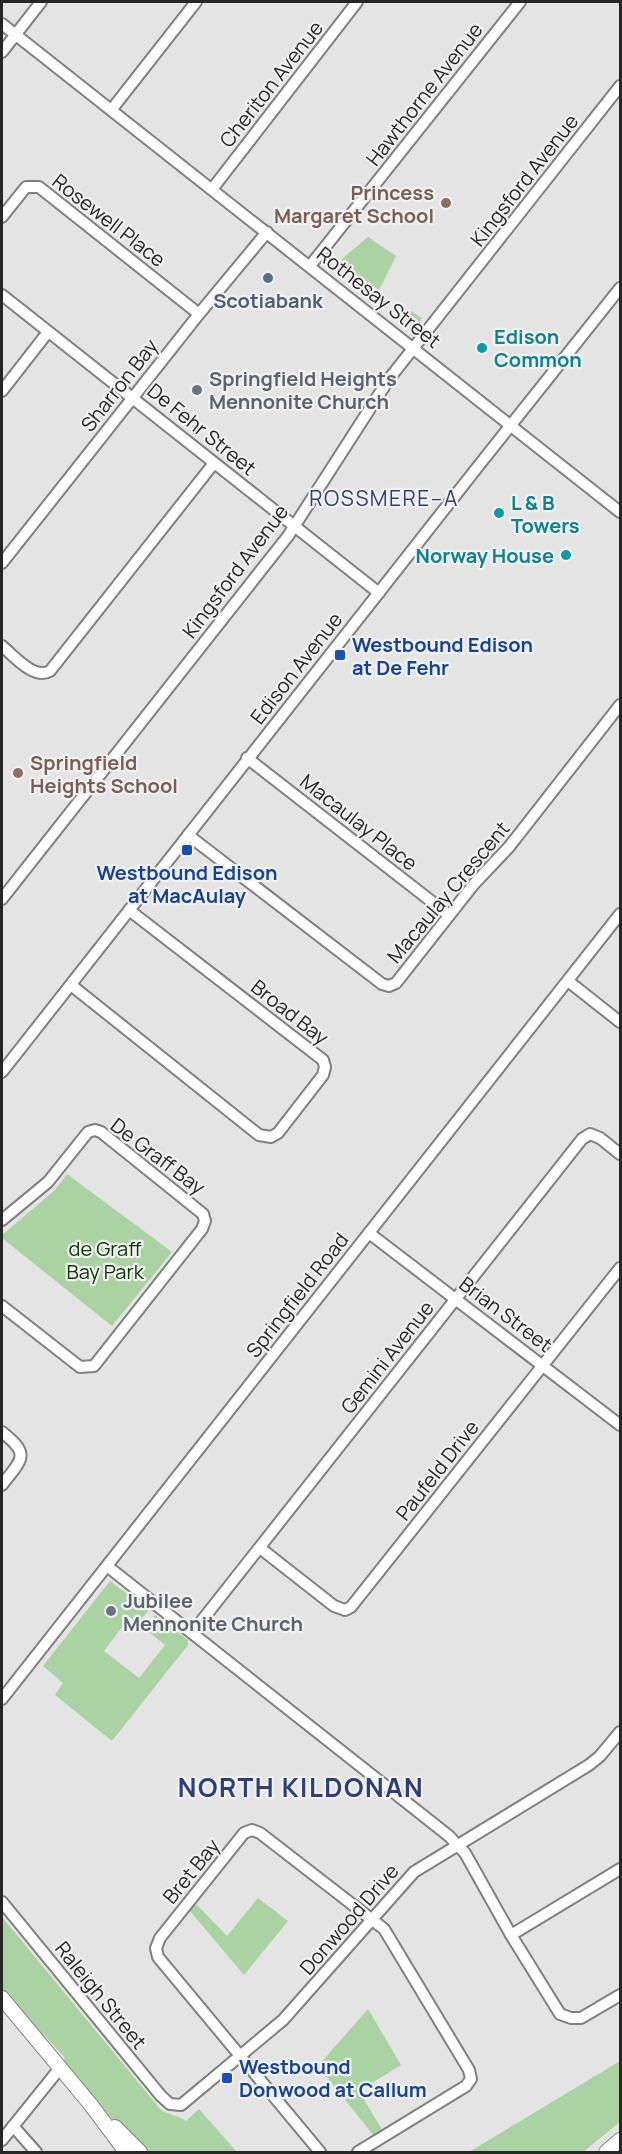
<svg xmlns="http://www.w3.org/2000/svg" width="622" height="2154" viewBox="0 0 622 2154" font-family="Manrope,sans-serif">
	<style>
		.green { fill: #abd2a3 }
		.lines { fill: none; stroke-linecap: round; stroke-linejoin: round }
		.minor-casing { stroke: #808080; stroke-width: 14 }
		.major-casing { stroke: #808080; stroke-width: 16 }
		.minor { stroke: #fff; stroke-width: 10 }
		.major { stroke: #fff; stroke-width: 14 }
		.education-dot { fill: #8d6e63; stroke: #f1f1f2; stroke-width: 2 }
		.service-dot { fill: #5c6f8a; stroke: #f1f1f2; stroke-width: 2 }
		.culture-dot { fill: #0f9aa8; stroke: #f1f1f2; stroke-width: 2 }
		.worship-dot { fill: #6b7280; stroke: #f1f1f2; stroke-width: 2 }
		.transit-dot { fill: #1a4fb4; stroke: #f1f1f2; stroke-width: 2 }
		.labels { text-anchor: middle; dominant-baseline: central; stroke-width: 4.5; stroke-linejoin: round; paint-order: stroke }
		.street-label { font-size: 20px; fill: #262627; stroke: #f1f1f2 }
		.education-label { font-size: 20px; font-weight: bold; fill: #785e54; stroke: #f1f1f2; text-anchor: end }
		.service-label { font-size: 20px; font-weight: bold; fill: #4e5e75; stroke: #f1f1f2 }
		.culture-label { font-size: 20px; font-weight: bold; fill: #0d838f; stroke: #f1f1f2; text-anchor: start }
		.worship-label { font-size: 20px; font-weight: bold; fill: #5b616d; stroke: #f1f1f2; text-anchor: start }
		.transit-label { font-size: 20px; font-weight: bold; fill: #164399; stroke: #f1f1f2; text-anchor: start }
		.park-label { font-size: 20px; fill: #0c3403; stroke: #f1f1f2 }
		.neighbourhood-label { font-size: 21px; letter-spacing: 1.5px; fill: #2e3f78; stroke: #f1f1f2 }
		.district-label { font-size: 26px; font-weight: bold; letter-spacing: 1.5px; fill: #2e3f78; stroke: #f1f1f2 }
	</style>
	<rect width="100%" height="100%" fill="#e4e4e5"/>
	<g class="green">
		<polygon points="368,237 396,256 379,290 344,266 342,259"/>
		<polygon points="405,311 409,314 411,311 422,318 415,328 411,328 398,318"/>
		<polygon points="67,1174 172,1252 112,1326 2,1238 2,1235 55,1190"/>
		<polygon points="110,1581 149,1610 138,1623 130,1617 104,1651 139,1678 165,1645 144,1628 155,1615 188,1640 188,1645 112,1741 55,1695 63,1683 43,1666"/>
		<polygon points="258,1898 288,1921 244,1975 190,1911 196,1904 227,1936"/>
		<path d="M2 1917 161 2110C169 2115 178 2115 186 2121L199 2109 237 2152H144L110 2117 63 2061 65 2058 43 2034 40 2037 2 1989Z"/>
		<polygon points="368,2009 401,2065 359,2091 381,2128 381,2132 374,2136 318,2066"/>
		<polygon points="620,2061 620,2122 583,2152 469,2152"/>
	</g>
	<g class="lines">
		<g class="minor-casing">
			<g id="minor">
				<polyline points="2,24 620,512"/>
				<polyline points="2,52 41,2"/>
				<polyline points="112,109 196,2"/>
				<polyline points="213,188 357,2"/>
				<polyline points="2,217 26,187 39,187 199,314"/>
				<polyline points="310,266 520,2"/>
				<polyline points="2,295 379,593"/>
				<polyline points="2,391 48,332"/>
				<polyline points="2,563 199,314 267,232"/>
				<path d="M2 646C14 656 34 680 50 671L214 463"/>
				<polyline points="247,758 449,915"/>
				<polyline points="188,835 382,984 389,986 396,983 474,884 509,847 620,705"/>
				<polyline points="2,899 288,536 389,379 620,86"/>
				<polyline points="568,981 620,1022"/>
				<polyline points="71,985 259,1135 271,1137 278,1133 323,1075 325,1067 323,1060 129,910"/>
				<polyline points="2,1072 476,469 620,288"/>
				<polyline points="2,1220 48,1182 88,1132 95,1130 101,1132 203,1214 205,1221 202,1229 94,1366 80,1367 2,1306"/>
				<polyline points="369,1233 620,1425"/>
				<path d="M2 1432C31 1455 22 1459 2 1485"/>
				<polyline points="260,1548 334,1606 345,1610 351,1607 620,1268"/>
				<polyline points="107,1566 449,1836 465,1853 511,1935 560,2014 571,2018 581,2018 620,1995"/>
				<polyline points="192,1633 582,1139 590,1134 600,1138 620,1154"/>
				<polyline points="2,1699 620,914"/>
				<polyline points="2,1902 161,2096 170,2104 181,2105 283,2020 414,1872 589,1765 600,1756 620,1732"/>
				<polyline points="511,1935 620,1869"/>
				<polyline points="13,2126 36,2152"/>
				<polyline points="2,2140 60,2068"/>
				<polyline points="320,2152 158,1957 156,1948 160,1938 244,1833 252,1830 260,1833 384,1929 469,2070 471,2079 466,2086 358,2152"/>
			</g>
		</g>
		<g class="major-casing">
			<g id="major">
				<polyline points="2,1998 91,2105 126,2152"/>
				<polyline points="115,2127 140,2152"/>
				<polyline points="606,2152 620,2140"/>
			</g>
		</g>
		<use href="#minor" class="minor"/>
		<use href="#major" class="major"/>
	</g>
	<g class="education-dot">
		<circle cx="446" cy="203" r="6"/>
		<circle cx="18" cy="773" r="6"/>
	</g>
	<circle class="service-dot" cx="268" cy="278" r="6"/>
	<g class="culture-dot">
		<circle cx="482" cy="348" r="6"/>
		<circle cx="499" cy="513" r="6"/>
		<circle cx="566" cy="555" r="6"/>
	</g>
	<g class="worship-dot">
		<circle cx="197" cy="390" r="6"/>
		<circle cx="111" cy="1611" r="6"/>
	</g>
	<g class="transit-dot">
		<rect x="334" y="649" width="12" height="12" rx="3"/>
		<rect x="181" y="844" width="12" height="12" rx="3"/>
		<rect x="221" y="2072" width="12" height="12" rx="3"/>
	</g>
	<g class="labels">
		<g class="street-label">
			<text transform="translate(271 84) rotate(-52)">Cheriton Avenue</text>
			<text transform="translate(424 94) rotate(-52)">Hawthorne Avenue</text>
			<text transform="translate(524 180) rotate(-52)">Kingsford Avenue</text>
			<text transform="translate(109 220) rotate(38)">Rosewell Place</text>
			<text transform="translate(379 297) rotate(38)">Rothesay Street</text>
			<text transform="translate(119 385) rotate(-52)">Sharron Bay</text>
			<text transform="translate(202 429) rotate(39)">De Fehr Street</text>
			<text transform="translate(235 571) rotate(-53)">Kingsford Avenue</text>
			<text transform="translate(296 668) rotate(-52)">Edison Avenue</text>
			<text transform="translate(359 822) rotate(38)">Macaulay Place</text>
			<text transform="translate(448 892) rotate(-50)">Macaulay Crescent</text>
			<text transform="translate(290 1012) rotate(38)">Broad Bay</text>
			<text transform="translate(158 1156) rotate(37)">De Graff Bay</text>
			<text transform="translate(297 1295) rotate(-52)">Springfield Road</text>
			<text transform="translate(506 1314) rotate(37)">Brian Street</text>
			<text transform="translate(387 1357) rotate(-52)">Gemini Avenue</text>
			<text transform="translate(437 1470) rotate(-52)">Paufeld Drive</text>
			<text transform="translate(191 1871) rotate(-51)">Bret Bay</text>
			<text transform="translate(349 1919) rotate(-49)">Donwood Drive</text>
			<text transform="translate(101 1995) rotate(51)">Raleigh Street</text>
		</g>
		<g class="education-label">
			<text x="434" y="192">Princess<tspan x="434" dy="23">Margaret School</tspan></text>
			<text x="30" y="762" text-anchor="start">Springfield<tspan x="30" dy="23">Heights School</tspan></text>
		</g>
		<g class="service-label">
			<text x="268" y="300">Scotiabank</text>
		</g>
		<g class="culture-label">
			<text x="494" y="336">Edison<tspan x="494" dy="23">Common</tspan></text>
			<text x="511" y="502">L &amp; B<tspan x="511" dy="23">Towers</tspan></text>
			<text x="554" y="555" text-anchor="end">Norway House</text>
		</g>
		<g class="worship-label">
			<text x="209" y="378">Springfield Heights<tspan x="209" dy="23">Mennonite Church</tspan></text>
			<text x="123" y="1600">Jubilee<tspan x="123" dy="23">Mennonite Church</tspan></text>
		</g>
		<g class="transit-label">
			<text x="352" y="644">Westbound Edison<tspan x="352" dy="23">at De Fehr</tspan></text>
			<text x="187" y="872" text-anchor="middle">Westbound Edison<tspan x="187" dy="23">at MacAulay</tspan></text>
			<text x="239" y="2066">Westbound<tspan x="239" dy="23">Donwood at Callum</tspan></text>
		</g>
		<g class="park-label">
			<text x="105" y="1248">de Graff<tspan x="105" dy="23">Bay Park</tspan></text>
		</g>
		<g class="neighbourhood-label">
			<text x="384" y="498">ROSSMERE–A</text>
		</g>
		<g class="district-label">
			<text x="301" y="1787">NORTH KILDONAN</text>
		</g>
	</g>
	<rect width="622" height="2154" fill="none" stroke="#262627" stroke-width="6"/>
</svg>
